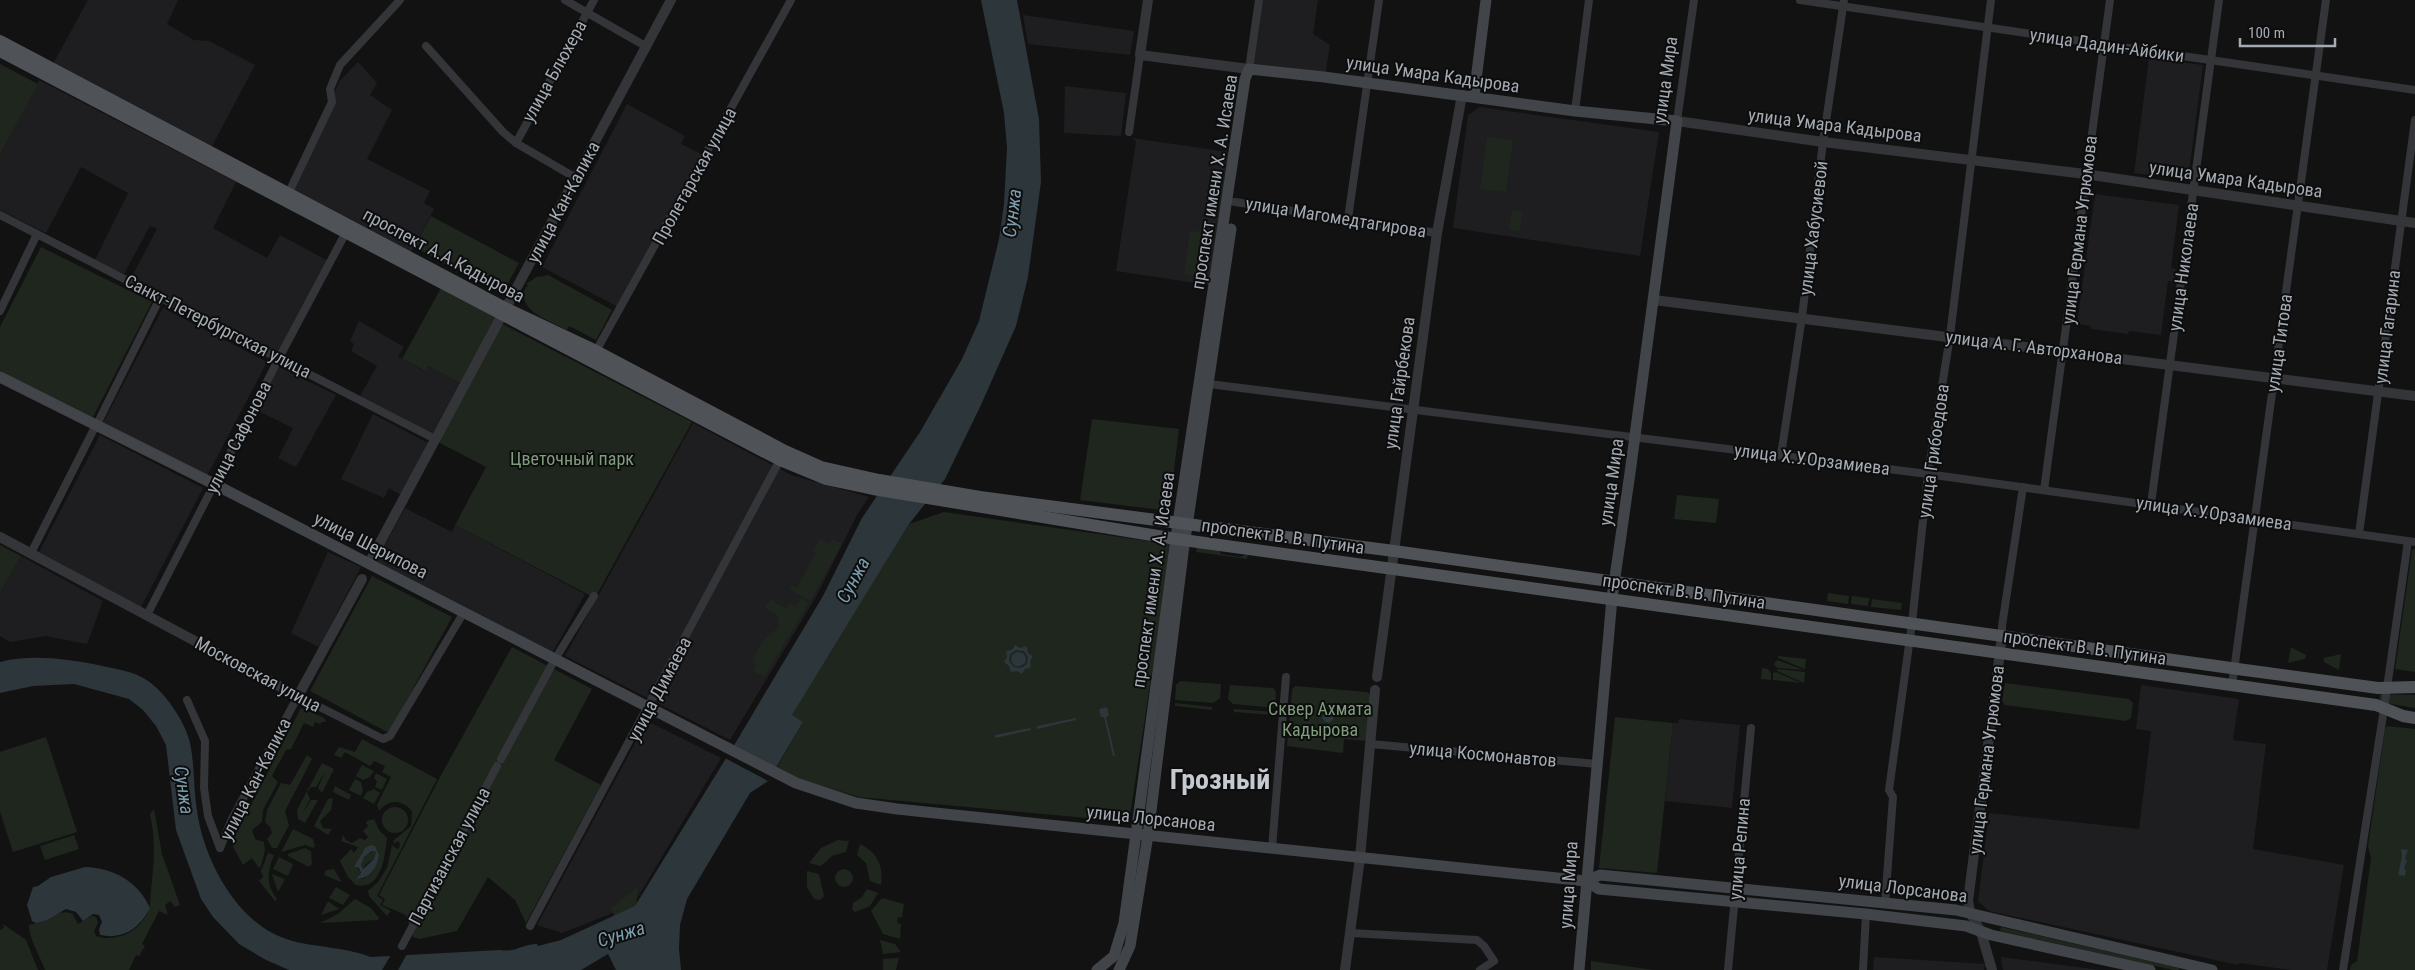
<svg xmlns="http://www.w3.org/2000/svg" width="2415" height="970" viewBox="0 0 2415 970" font-family="'Roboto Condensed',sans-serif">
	<style>
		.built { fill: #1e1e20 }
		.green { fill: #1e261e; fill-rule: evenodd }
		.water { fill: #2c363b; fill-rule: evenodd }
		.pier { fill: #121213 }
		.lines { fill: none; stroke-linecap: round; stroke-linejoin: round }
		.minor { stroke: #333538; stroke-width: 8 }
		.tertiary { stroke: #333538; stroke-width: 10 }
		.secondary { stroke: #414448; stroke-width: 11 }
		.primary { stroke: #4f5257; stroke-width: 12 }
		.labels { text-anchor: middle; dominant-baseline: central; stroke-width: 4; stroke-linejoin: round; paint-order: stroke }
		.street-label { font-size: 18px; fill: #a4abb3; stroke: #0d0d0e }
		.park-label { font-size: 18px; fill: #7f9d7c; stroke: #0d0d0e }
		.water-label { font-size: 19px; font-style: italic; fill: #7c9dad; stroke: #0d0d0e }
		.town-label { font-size: 28px; font-weight: bold; fill: #c5c9d0; stroke: #0d0d0e }
	</style>
	<rect width="100%" height="100%" fill="#121213"/>
	<g class="built">
		<polygon points="88,0 178,0 167,24 194,40 209,41 255,65 211,148 53,64"/>
		<polygon points="1255,0 1318,0 1313,34 1330,45 1325,76 1246,63"/>
		<polygon points="1023,15 1134,31 1130,55 1028,44"/>
		<polygon points="2149,58 2203,65 2188,180 2134,173"/>
		<polygon points="358,62 377,83 370,95 392,110 367,159 430,191 424,203 434,209 411,252 293,190 339,82"/>
		<polygon points="39,80 236,182 213,228 267,258 280,235 332,263 282,355 131,278 157,229 150,226 124,274 95,260 128,193 81,167 46,233 0,210 0,154"/>
		<polygon points="1065,86 1126,93 1121,136 1064,133"/>
		<polygon points="627,104 685,136 681,144 701,154 618,307 542,267"/>
		<polygon points="1480,107 1659,132 1640,256 1453,228 1468,115"/>
		<polygon points="1132,138 1228,152 1209,285 1116,271 1136,141"/>
		<polygon points="2095,194 2179,205 2171,268 2176,269 2175,282 2168,281 2161,335 2129,331 2128,334 2091,329 2091,326 2077,324"/>
		<polygon points="163,308 267,362 207,476 103,423"/>
		<polygon points="359,321 404,347 398,356 402,359 424,371 428,366 460,383 432,434 360,396 377,366 351,351 354,344 350,341"/>
		<polygon points="277,366 336,395 296,467 278,458 293,428 256,410"/>
		<polygon points="373,414 428,443 401,495 389,488 384,498 341,479"/>
		<polygon points="693,423 791,475 869,497 857,515 817,595 730,740 565,656"/>
		<polygon points="100,435 203,488 141,607 39,552"/>
		<polygon points="405,508 452,532 455,525 585,594 553,652 376,561"/>
		<polygon points="328,552 361,567 319,647 291,633"/>
		<polygon points="21,556 103,601 87,644 46,636 10,642 0,636 0,593"/>
		<polygon points="2141,685 2239,699 2233,740 2266,744 2253,849 2344,865 2327,970 2291,970 2239,963 2238,965 1989,911 1978,901 1989,813 2139,829 2151,731 2136,729"/>
		<polygon points="1679,719 1740,725 1732,808 1665,801 1673,723 1678,723"/>
		<polygon points="647,721 721,758 633,905 562,933 537,925"/>
		<polygon points="1874,957 1985,964 1984,970 1873,970"/>
		<polygon points="2001,957 2100,970 2003,970"/>
	</g>
	<g class="green">
		<polygon points="0,64 38,84 0,154"/>
		<polygon points="1487,137 1513,140 1506,192 1480,189"/>
		<polygon points="1512,210 1522,211 1520,231 1509,230"/>
		<polygon points="431,216 519,263 502,294 414,247"/>
		<polygon points="1190,231 1211,232 1204,278 1184,274"/>
		<polygon points="41,247 152,302 93,417 0,371 0,327"/>
		<path d="M548 275 612 310 596 340 569 326 567 330C548 320 523 313 523 292L528 285 526 284 538 276 539 277Z"/>
		<polygon points="441,288 496,317 460,383 428,366 425,371 402,359"/>
		<polygon points="502,324 692,422 595,598 455,525 486,467 438,442"/>
		<polygon points="1092,419 1179,429 1169,511 1080,500"/>
		<polygon points="1677,495 1719,499 1716,523 1674,519"/>
		<polygon points="944,512 1169,544 1166,581 1129,822 859,797 793,777 776,769 803,722 791,716 909,524"/>
		<polygon points="820,539 830,544 833,539 842,544 810,601 790,589 792,586 796,588 816,554 813,551"/>
		<polygon points="0,545 21,556 0,593"/>
		<polygon points="1197,547 1219,550 1221,554 1240,557 1248,554 1247,559 1196,552"/>
		<polygon points="2415,549 2415,672 2395,669 2412,550"/>
		<polygon points="372,576 452,617 391,729 387,732 310,691"/>
		<polygon points="1828,593 1849,596 1848,604 1827,601"/>
		<polygon points="1852,596 1869,598 1868,606 1851,604"/>
		<polygon points="801,598 809,603 764,677 753,671 756,665 752,662 762,641 779,627 777,614 765,608 770,599 786,609 790,603 796,606"/>
		<polygon points="1872,599 1902,603 1901,610 1871,607"/>
		<polygon points="512,647 592,689 554,760 601,785 526,923 515,900 488,877 457,931 419,939 413,937 406,915 382,905 385,899 379,895 440,777"/>
		<polygon points="2291,647 2306,655 2305,659 2288,663"/>
		<polygon points="2341,654 2339,670 2324,662 2324,658"/>
		<polygon points="1778,656 1806,659 1805,669 1778,658"/>
		<polygon points="1777,660 1804,670 1777,668 1774,664"/>
		<polygon points="1762,668 1768,669 1771,673 1771,680 1761,679"/>
		<polygon points="1777,669 1805,672 1804,683 1777,671"/>
		<polygon points="1776,672 1801,683 1773,680 1773,673"/>
		<polygon points="1180,681 1221,684 1220,698 1213,703 1175,700 1176,685"/>
		<polygon points="2005,683 2129,699 2133,703 2131,718 2126,721 2005,705 2002,701"/>
		<polygon points="1230,685 1273,688 1276,692 1275,708 1233,704 1228,699"/>
		<polygon points="1295,686 1367,692 1370,695 1368,741 1344,739 1343,753 1287,746 1292,690"/>
		<polygon points="2380,694 2415,695 2415,708 2379,702"/>
		<polygon points="1175,703 1212,707 1212,710 1175,706"/>
		<polygon points="301,708 324,718 326,722 322,722 320,724 315,722 313,727 304,723 291,749 286,750 272,776 278,782 263,810 262,822 252,830 255,839 264,842 265,850 261,866 259,868 252,858 243,865 233,847 234,838"/>
		<polygon points="1234,709 1275,712 1274,715 1234,712"/>
		<polygon points="1615,717 1673,723 1657,873 1599,868"/>
		<polygon points="2387,726 2415,729 2415,970 2350,970 2351,965 2357,961 2371,858 2368,846 2385,729"/>
		<polygon points="46,737 77,832 13,852 0,812 0,752"/>
		<path d="M362 739 437 779 377 896 383 900 380 905 391 911 387 916 369 896 368 891 378 882 387 868 392 845 397 849 399 848 400 843 397 841 395 844 393 841 411 826 412 812C403 799 389 799 379 811L377 805 391 777 382 772 385 766 374 761 370 766 345 752 341 758 334 755 339 747 355 752Z"/>
		<polygon points="307,755 312,759 285,811 289,825 277,848 272,848 267,839 272,833 270,827 265,822 267,810 281,783 290,785"/>
		<polygon points="322,763 334,769 322,793 318,788 325,772 316,787 311,787 307,792 310,799 302,814 311,800 318,800 305,823 298,819 297,810"/>
		<polygon points="362,765 374,771 370,777 363,780 356,776"/>
		<polygon points="376,773 387,779 382,790 375,787 377,781 374,778"/>
		<polygon points="355,779 361,782 363,790 361,796 349,790"/>
		<polygon points="335,786 351,795 349,800 333,792"/>
		<polygon points="374,789 380,793 374,804 363,798 367,792"/>
		<polygon points="333,798 331,810 320,821 323,828 332,829 328,835 314,826 328,799"/>
		<circle cx="395" cy="820" r="13"/>
		<path d="M154 809 162 854 180 905 175 907 170 901 165 905 168 915 159 911 142 944 145 946 139 956 136 955 129 970H45C40 956 29 939 29 925 44 923 58 907 73 914L78 924 91 916 96 917 98 923 94 931 96 936C117 943 141 931 149 910 151 904 150 897 151 890 154 864 156 840 150 814Z"/>
		<path d="M374 819 379 830 387 838C385 855 382 891 356 885L348 877 340 861 351 849 354 853 358 847 341 841 343 835 346 840 352 843 360 838 365 840 368 837 363 831 369 825 366 824 367 821ZM377 850 372 873 363 879H358L361 871 355 867 363 851Z"/>
		<polygon points="293,829 313,839 315,846 313,848 305,845 281,852"/>
		<polygon points="74,835 79,849 45,860 40,846"/>
		<polygon points="838,840 849,841 846,852 832,856 821,866 809,863 821,848"/>
		<path d="M860 844C877 852 884 866 881 885L870 881 866 863 857 855Z"/>
		<polygon points="305,848 311,851 312,864 309,867 288,856 288,854"/>
		<polygon points="373,851 376,852 375,858 366,864 363,869 361,865 364,857"/>
		<path d="M268 853 274 855C267 872 266 884 277 899L275 901 259 881 263 877 261 871Z"/>
		<polygon points="279,857 293,864 288,876 273,869"/>
		<circle cx="844" cy="878" r="9"/>
		<polygon points="334,869 341,881 341,882 324,875 326,870"/>
		<polygon points="807,871 819,874 824,896 820,900 814,899 807,887"/>
		<polygon points="272,874 285,879 278,892"/>
		<polygon points="336,887 350,895 343,905 329,898"/>
		<polygon points="638,887 636,910 624,942 611,908"/>
		<polygon points="867,889 878,893 870,906 855,912 852,909 853,903 862,897"/>
		<polygon points="882,898 904,904 902,918 898,917 897,923 901,924 900,939 883,934 871,911"/>
		<polygon points="355,899 371,908 379,918 378,920 320,923 338,914"/>
		<polygon points="329,902 339,909 321,915 327,903"/>
		<polygon points="3,924 26,940 38,970 0,970 0,930 4,928"/>
		<polygon points="2001,927 2180,968 2179,970 2173,970 2000,931"/>
		<polygon points="880,940 895,944 901,952 883,954"/>
		<polygon points="899,958 896,970 883,970 883,959"/>
		<polygon points="1591,961 1654,970 1591,970"/>
	</g>
	<g class="water">
		<path d="M981 0H1017L1039 119 1041 182 1028 277 1016 326 980 407 945 479 909 524 792 715 803 722 768 781 750 793 687 899 680 925 679 949 681 970H616L608 954 581 970H289L266 960 239 944 213 917 201 899 176 830 166 745 156 726 143 710 129 699 74 684 33 686 0 693V662C31 654 67 659 98 665 115 669 134 671 148 681 165 692 184 721 189 739 195 762 193 787 197 811 202 847 221 889 248 915 288 954 326 940 371 957L500 950C514 953 523 944 537 944L538 946 561 940 635 906 736 742 823 596 862 518 920 432 962 359 979 321 999 239 1004 204 1007 148 1004 113Z"/>
		<path d="M1015 645 1020 648 1027 646 1028 653 1033 656 1030 661 1031 667 1025 669 1022 674 1017 671 1011 672 1009 666 1004 662 1007 657 1006 651 1012 650ZM1016 650 1024 651 1028 657 1027 664 1021 668 1014 667 1009 661 1010 654Z"/>
		<polygon points="1017,652 1023,653 1026,658 1025,663 1020,666 1015,666 1011,661 1012,655"/>
		<polygon points="1107,707 1109,716 1106,717 1115,756 1113,756 1104,717 1101,717 1099,709"/>
		<circle cx="1328" cy="717" r="5.5"/>
		<polygon points="1076,718 1076,720 1037,729 1037,726"/>
		<polygon points="1030,728 1031,730 995,738 995,735"/>
		<path d="M371 845 375 846 379 855C377 868 370 879 356 879L361 873 359 868 354 867 365 848ZM376 852 374 859 363 869 361 865 364 857 372 851Z"/>
		<polygon points="2401,849 2408,850 2405,859 2407,860 2404,869 2406,870 2405,876 2398,875 2402,857"/>
		<path d="M85 867C113 868 138 881 150 908 140 928 123 940 100 935L99 929 102 922 99 915 93 914 83 921 76 912 66 909 47 920 36 923 32 921 27 905 33 887 38 886 51 877Z"/>
	</g>
	<g class="pier">
		<polygon points="731,745 776,769 768,781 723,757"/>
		<polygon points="407,954 398,970 382,970 391,955"/>
	</g>
	<g class="lines">
		<g class="minor">
			<polyline points="565,0 647,47"/>
			<polyline points="1800,0 2415,90"/>
			<polyline points="426,46 503,132 516,143 576,178"/>
			<polyline points="1249,69 1259,0"/>
			<polyline points="1575,111 1589,0"/>
			<polyline points="1677,121 1694,0"/>
			<polyline points="1129,132 1140,55"/>
			<polyline points="516,143 594,0"/>
			<polyline points="289,192 332,102 330,89 340,65 400,0"/>
			<polyline points="1235,202 1437,233"/>
			<polyline points="0,215 435,439"/>
			<polyline points="1348,219 1379,0"/>
			<polyline points="0,311 37,234"/>
			<polyline points="596,351 791,0"/>
			<polyline points="1209,384 1920,473 2415,542"/>
			<polyline points="99,420 161,296"/>
			<polyline points="1781,455 1802,317 1823,142 1844,0"/>
			<polyline points="2044,490 2110,0"/>
			<polyline points="2151,504 2219,0"/>
			<polyline points="2359,534 2415,120"/>
			<polyline points="31,553 96,425"/>
			<polyline points="147,615 279,358 345,234"/>
			<polyline points="2002,636 2002,626 2023,487"/>
			<polyline points="2232,685 2326,0"/>
			<polyline points="187,700 205,741 204,788 208,816 220,848"/>
			<polyline points="1370,744 1597,764"/>
			<polyline points="501,759 555,659 594,596"/>
			<polyline points="220,848 231,821 298,696 383,739 390,736 464,612"/>
			<polyline points="1272,848 1286,677"/>
			<polyline points="1885,903 1893,797 1889,790 1912,623 1928,474 1950,336 1991,0"/>
			<polyline points="530,926 782,456"/>
			<polyline points="1351,933 1477,940 1484,946 1494,961 1480,970"/>
			<polyline points="402,946 497,766"/>
			<polyline points="1728,970 1751,728"/>
			<polyline points="1863,970 1866,914"/>
			<polyline points="2343,970 2384,709 2408,541"/>
		</g>
		<g class="tertiary">
			<polyline points="1148,0 1140,55 1249,69"/>
			<polyline points="1677,121 1823,142 2085,174 2415,223"/>
			<polyline points="1654,300 2415,396"/>
			<polyline points="0,537 298,696 362,579"/>
			<polyline points="369,563 671,0"/>
			<polyline points="1377,677 1437,233 1462,95"/>
			<polyline points="1345,970 1360,858 1375,690"/>
			<polyline points="1992,970 1981,932 1970,912 1968,901 2002,636"/>
		</g>
		<g class="secondary">
			<polyline points="1249,69 1324,77 1575,111 1677,121 1630,473 1612,598 1579,970"/>
			<polyline points="1474,96 1486,0"/>
			<polyline points="0,377 214,484 796,783 856,803 897,809 1586,881 1599,889 1866,914 1966,926 1991,935 2150,970"/>
			<polyline points="1586,881 1600,875 1956,910 2212,970"/>
			<polyline points="1097,970 1114,956 1124,923 1178,523 1245,79 1249,69"/>
			<polyline points="1119,970 1130,946 1148,835 1183,553 1231,229"/>
		</g>
		<g class="primary">
			<polyline points="0,41 505,308 596,351 785,451 821,467 879,480 980,497 1394,551 2245,670 2378,688 2415,687"/>
			<polyline points="0,51 780,460 826,479 873,489 1176,539 2376,705 2403,716 2415,718"/>
		</g>
	</g>
	<g class="labels">
		<g class="street-label">
			<text transform="translate(2107 45) rotate(8)">улица Дадин-Айбики</text>
			<text transform="translate(554 71) rotate(-61)">улица Блюхера</text>
			<text transform="translate(1433 74) rotate(8)">улица Умара Кадырова</text>
			<text transform="translate(1665 80) rotate(-82)">улица Мира</text>
			<text transform="translate(1835 125) rotate(7)">улица Умара Кадырова</text>
			<text transform="translate(694 176) rotate(-61)">Пролетарская улица</text>
			<text transform="translate(2236 179) rotate(8)">улица Умара Кадырова</text>
			<text transform="translate(1214 182) rotate(-81)">проспект имени Х. А. Исаева</text>
			<text transform="translate(563 202) rotate(-62)">улица Кан-Калика</text>
			<text transform="translate(1336 217) rotate(9)">улица Магомедтагирова</text>
			<text transform="translate(1813 228) rotate(-83)">улица Хабусиевой</text>
			<text transform="translate(2079 230) rotate(-83)">улица Германа Угрюмова</text>
			<text transform="translate(444 255) rotate(28)">проспект А.А.Кадырова</text>
			<text transform="translate(2183 267) rotate(-82)">улица Николаева</text>
			<text transform="translate(218 326) rotate(27)">Санкт-Петербургская улица</text>
			<text transform="translate(2387 327) rotate(-83)">улица Гагарина</text>
			<text transform="translate(2279 343) rotate(-82)">улица Титова</text>
			<text transform="translate(2034 347) rotate(7)">улица А. Г. Авторханова</text>
			<text transform="translate(1399 383) rotate(-82)">улица Гайрбекова</text>
			<text transform="translate(238 437) rotate(-63)">улица Сафонова</text>
			<text transform="translate(1933 451) rotate(-82)">улица Грибоедова</text>
			<text transform="translate(1812 459) rotate(7)">улица Х.У.Орзамиева</text>
			<text transform="translate(1611 482) rotate(-82)">улица Мира</text>
			<text transform="translate(2214 513) rotate(8)">улица Х.У.Орзамиева</text>
			<text transform="translate(1283 536) rotate(8)">проспект В. В. Путина</text>
			<text transform="translate(371 545) rotate(27)">улица Шерипова</text>
			<text transform="translate(1153 580) rotate(-82)">проспект имени Х. А. Исаева</text>
			<text transform="translate(1684 591) rotate(8)">проспект В. В. Путина</text>
			<text transform="translate(2085 647) rotate(8)">проспект В. В. Путина</text>
			<text transform="translate(258 674) rotate(28)">Московская улица</text>
			<text transform="translate(659 689) rotate(-62)">улица Димаева</text>
			<text transform="translate(1483 754) rotate(5)">улица Космонавтов</text>
			<text transform="translate(1986 760) rotate(-83)">улица Германа Угрюмова</text>
			<text transform="translate(255 779) rotate(-63)">улица Кан-Калика</text>
			<text transform="translate(1151 818) rotate(6)">улица Лорсанова</text>
			<text transform="translate(1739 849) rotate(-85)">улица Репина</text>
			<text transform="translate(449 856) rotate(-62)">Партизанская улица</text>
			<text transform="translate(1568 885) rotate(-86)">улица Мира</text>
			<text transform="translate(1903 888) rotate(7)">улица Лорсанова</text>
		</g>
		<g class="park-label">
			<text x="572" y="458">Цветочный парк</text>
			<text x="1320" y="708">Сквер Ахмата<tspan x="1320" dy="21">Кадырова</tspan></text>
		</g>
		<g class="water-label">
			<text transform="translate(1012 213) rotate(-83)">Сунжа</text>
			<text transform="translate(853 580) rotate(-62)">Сунжа</text>
			<text transform="translate(184 790) rotate(82)">Сунжа</text>
			<text transform="translate(621 934) rotate(-17)">Сунжа</text>
		</g>
		<g class="town-label">
			<text x="1220" y="779">Грозный</text>
		</g>
	</g>
	<path d="M2240 38v8h95v-8" fill="none" stroke="#a4abb3" stroke-width="2.5"/>
	<text x="2248" y="38" font-size="15" fill="#a4abb3" stroke="#0d0d0e" stroke-width="4" paint-order="stroke">100 m</text>
</svg>
